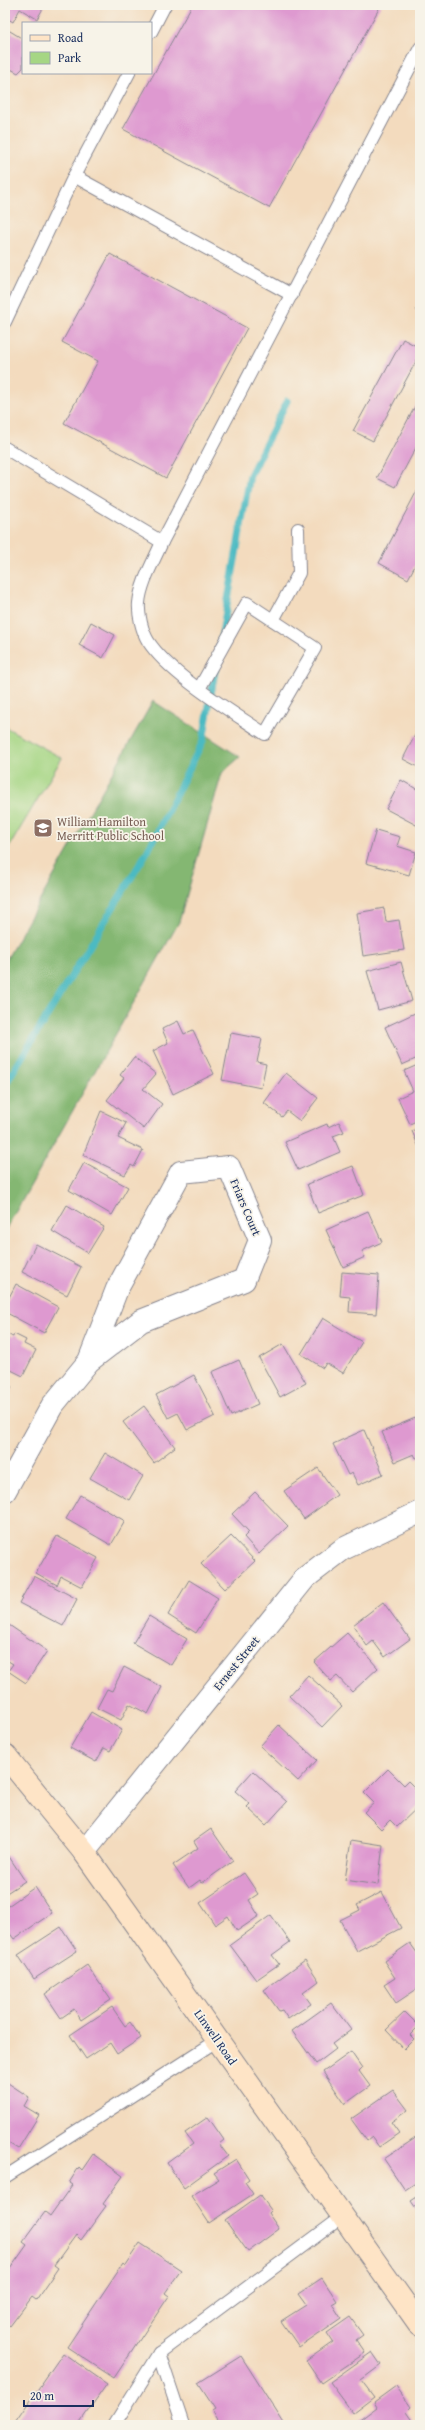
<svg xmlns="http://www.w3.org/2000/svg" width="425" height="2430" viewBox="0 0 425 2430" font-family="'Gentium Book Plus',serif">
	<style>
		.green { fill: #a6d684; stroke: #608271 }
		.forest { fill: #84b772; stroke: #507368 }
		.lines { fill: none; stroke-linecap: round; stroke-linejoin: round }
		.stream { stroke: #4bbac2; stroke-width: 7 }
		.building { fill: #de99d0 }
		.service-casing { stroke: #87858e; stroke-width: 14 }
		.minor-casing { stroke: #87858e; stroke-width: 24 }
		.secondary-casing { stroke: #87858e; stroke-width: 24 }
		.service { stroke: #fff; stroke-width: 12 }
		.minor { stroke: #fff; stroke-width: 22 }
		.secondary { stroke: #fee4c6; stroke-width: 22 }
		.labels { text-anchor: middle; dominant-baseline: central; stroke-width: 3.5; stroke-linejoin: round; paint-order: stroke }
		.education-label { font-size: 12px; fill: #785e54; stroke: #f7f3e8; text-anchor: start }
		.street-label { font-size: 12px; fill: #1b2f5e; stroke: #f7f3e8 }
	</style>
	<rect width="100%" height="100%" fill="#f7f3e8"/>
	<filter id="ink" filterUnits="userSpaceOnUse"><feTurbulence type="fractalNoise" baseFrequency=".025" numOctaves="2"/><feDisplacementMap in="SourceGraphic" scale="8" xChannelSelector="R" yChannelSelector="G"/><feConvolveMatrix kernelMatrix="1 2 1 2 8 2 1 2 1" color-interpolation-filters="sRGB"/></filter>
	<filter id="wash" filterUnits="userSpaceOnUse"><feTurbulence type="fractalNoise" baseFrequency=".012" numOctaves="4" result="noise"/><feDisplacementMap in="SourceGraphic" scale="16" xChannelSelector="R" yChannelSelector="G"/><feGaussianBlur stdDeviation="0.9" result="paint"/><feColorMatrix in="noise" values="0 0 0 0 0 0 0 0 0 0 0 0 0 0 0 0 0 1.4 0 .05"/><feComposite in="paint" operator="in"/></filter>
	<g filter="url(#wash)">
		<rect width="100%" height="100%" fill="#f3dbbe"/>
		<polygon class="green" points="5,727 62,758 5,854"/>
		<polygon class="forest" points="153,701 240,757 222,773 179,922 5,1231 5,962"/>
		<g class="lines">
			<g class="stream">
				<polyline points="220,645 250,475 287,401"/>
				<polyline points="5,1085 147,852 203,741 216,665"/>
			</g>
		</g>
		<g id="blocks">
			<g class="building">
				<polygon points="5,5 45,5 37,19 20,9 13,22 5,17"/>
				<polygon points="192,5 381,5 269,208 123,129"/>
				<polygon points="5,28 23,39 23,68 18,73 5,66"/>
				<polygon points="110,254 247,328 166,478 64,423 98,361 62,342"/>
				<polygon points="420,303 420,312 416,310"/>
				<polygon points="403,339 420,348 420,354 373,441 353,431"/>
				<polygon points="420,397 420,440 395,487 377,478"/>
				<polygon points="420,485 420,556 408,579 379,563"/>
				<polygon points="91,622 115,635 103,658 79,645"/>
				<polygon points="415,735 420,738 420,768 403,759"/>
				<polygon points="401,780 420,791 420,827 386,809"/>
				<polygon points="376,830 400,837 397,846 416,852 409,875 366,863"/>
				<polygon points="384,908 386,922 399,920 404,950 363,956 357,913"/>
				<polygon points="401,962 412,1001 378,1010 367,971"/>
				<polygon points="415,1013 420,1023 420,1057 402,1065 385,1027"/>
				<polygon points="178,1021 184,1034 193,1030 214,1074 173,1094 153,1051 168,1043 162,1029"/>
				<polygon points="231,1033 262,1039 257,1062 266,1064 261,1088 222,1080"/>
				<polygon points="134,1057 156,1074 143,1089 162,1104 144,1129 107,1100 124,1078 120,1075"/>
				<polygon points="420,1064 420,1119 410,1124 398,1098 413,1091 404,1071"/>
				<polygon points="286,1073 318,1098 300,1121 287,1111 282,1117 264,1103"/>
				<polygon points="101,1111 126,1123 118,1138 143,1150 134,1167 131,1165 125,1175 83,1155"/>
				<polygon points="339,1122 344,1132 333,1136 340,1152 298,1170 285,1142 327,1124 328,1127"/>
				<polygon points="420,1127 420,1150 412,1131"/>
				<polygon points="84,1163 128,1187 112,1215 69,1190"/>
				<polygon points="353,1166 364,1195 318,1213 307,1184"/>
				<polygon points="67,1205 104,1227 88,1253 52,1231"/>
				<polygon points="368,1211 382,1242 362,1251 365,1257 343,1267 326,1230"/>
				<polygon points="36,1244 81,1267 67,1295 22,1272"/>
				<polygon points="342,1272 379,1275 376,1314 349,1312 350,1297 340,1296"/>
				<polygon points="16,1284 58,1307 44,1333 5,1312 5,1305"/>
				<polygon points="323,1318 362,1342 343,1373 326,1363 323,1368 301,1354"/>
				<polygon points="5,1333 13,1337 14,1334 26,1340 24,1344 36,1350 23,1376 5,1367"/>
				<polygon points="283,1344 306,1383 280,1397 259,1358"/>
				<polygon points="239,1360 258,1404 231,1416 212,1372"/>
				<polygon points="194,1375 215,1416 187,1430 178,1413 168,1418 156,1395"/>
				<polygon points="5,1384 12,1387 5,1400"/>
				<polygon points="144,1406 175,1447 154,1463 123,1422"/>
				<polygon points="420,1416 420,1457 416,1458 414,1454 395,1462 382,1432"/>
				<polygon points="364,1430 383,1474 358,1485 352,1473 348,1475 333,1444"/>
				<polygon points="105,1453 143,1476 129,1500 90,1478"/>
				<polygon points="318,1468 337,1495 304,1519 284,1491"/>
				<polygon points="255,1492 288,1526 259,1554 244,1537 249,1532 232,1514"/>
				<polygon points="80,1495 125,1521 111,1545 66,1519"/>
				<polygon points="57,1536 98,1558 82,1587 61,1576 57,1585 36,1573"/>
				<polygon points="231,1536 255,1561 225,1589 201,1564"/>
				<polygon points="34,1576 77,1599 63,1626 19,1603"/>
				<polygon points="189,1580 218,1598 196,1633 168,1615"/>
				<polygon points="383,1602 410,1639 385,1657 373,1641 367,1646 353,1625"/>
				<polygon points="149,1616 187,1639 171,1665 133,1643"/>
				<polygon points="6,1623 47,1651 26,1683 8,1671 13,1664 5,1659"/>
				<polygon points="347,1633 378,1668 352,1692 337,1676 331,1681 314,1662"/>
				<polygon points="124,1667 162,1687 148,1714 129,1704 121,1720 97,1708 107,1689 112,1691"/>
				<polygon points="308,1675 342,1706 322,1727 289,1696"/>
				<polygon points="91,1712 122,1730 110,1751 104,1748 96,1762 70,1748"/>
				<polygon points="279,1725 317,1760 298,1781 260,1746"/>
				<polygon points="388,1769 404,1785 408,1781 420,1793 420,1805 397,1827 390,1820 381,1829 364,1812 374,1803 364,1793"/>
				<polygon points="253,1771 287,1802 266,1825 247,1807 250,1804 235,1791"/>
				<polygon points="211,1829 233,1861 202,1883 200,1880 189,1888 173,1865 198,1848 194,1841"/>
				<polygon points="351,1840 383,1845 378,1885 345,1880"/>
				<polygon points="8,1855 25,1881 5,1894 5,1857"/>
				<polygon points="244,1873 258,1894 249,1900 259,1916 237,1931 228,1916 215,1925 200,1903"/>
				<polygon points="35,1887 52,1913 14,1939 5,1927 5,1908"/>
				<polygon points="382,1892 401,1928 357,1951 340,1920 360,1910 357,1905"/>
				<polygon points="271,1915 290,1942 272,1955 279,1964 256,1980 230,1945"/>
				<polygon points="61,1927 77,1951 34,1979 18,1955"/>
				<polygon points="410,1943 420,1957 420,1987 396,2003 384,1985 395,1978 384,1961"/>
				<polygon points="305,1960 319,1981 303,1993 311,2004 288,2019 282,2010 279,2011 264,1990"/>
				<polygon points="87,1965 111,2000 81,2020 74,2009 61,2018 45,1994"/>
				<polygon points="331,2003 351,2030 332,2044 336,2049 316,2064 292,2031"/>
				<polygon points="112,2007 125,2026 130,2022 141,2038 117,2054 110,2043 86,2059 70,2035"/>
				<polygon points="405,2012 419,2026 410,2035 414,2039 404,2049 386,2030"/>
				<polygon points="351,2052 362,2068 359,2071 370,2086 345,2104 323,2072"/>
				<polygon points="5,2081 29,2097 24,2106 39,2115 18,2149 5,2141"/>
				<polygon points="393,2090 408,2110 391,2122 399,2133 379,2147 372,2137 367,2141 351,2119"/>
				<polygon points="208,2117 224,2140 219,2144 228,2156 184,2188 167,2163 193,2144 185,2133"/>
				<polygon points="420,2135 420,2180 405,2190 384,2159"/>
				<polygon points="93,2154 123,2176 103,2204 106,2206 81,2240 76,2235 54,2265 58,2268 36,2300 32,2297 10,2326 5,2322 5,2276 27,2245 23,2242 45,2212 50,2216 72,2185 69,2183 79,2167 82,2170"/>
				<polygon points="236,2159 249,2179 245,2182 253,2194 209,2223 191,2196 219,2179 214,2173"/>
				<polygon points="260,2195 271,2210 268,2213 279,2229 248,2252 225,2220"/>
				<polygon points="420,2195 420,2214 411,2201"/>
				<polygon points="140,2243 181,2270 165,2293 169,2296 114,2378 67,2347 123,2263 125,2265"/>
				<polygon points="322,2278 337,2301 332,2304 341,2318 299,2347 281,2321 306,2305 298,2294"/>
				<polygon points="350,2317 363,2335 356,2340 365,2353 321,2383 306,2361 333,2342 327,2333"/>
				<polygon points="372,2352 381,2365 361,2380 374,2397 353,2413 330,2382"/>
				<polygon points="63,2353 107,2384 78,2425 13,2425"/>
				<polygon points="241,2356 285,2425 220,2425 212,2411 215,2409 198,2383"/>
				<polygon points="396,2386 411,2407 406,2412 413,2422 409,2425 353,2425 377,2407 374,2402"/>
			</g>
		</g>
	</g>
	<g filter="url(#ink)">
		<use href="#blocks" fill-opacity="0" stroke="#87858e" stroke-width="1"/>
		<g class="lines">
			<g class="service-casing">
				<g id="service">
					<polyline points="151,32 165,5"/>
					<polyline points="74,176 292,295"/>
					<polyline points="5,322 74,176 129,73"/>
					<polyline points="5,448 162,542"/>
					<polyline points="273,620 299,573 298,529"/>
					<path d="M199 689 247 603 315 648 265 734C231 711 170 675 148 641 142 631 138 614 139 603 141 582 154 561 162 542L420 48"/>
					<polyline points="5,2177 218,2040"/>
					<polyline points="159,2353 183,2425"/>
					<polyline points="114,2425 159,2353 342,2217"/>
				</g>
			</g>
			<g class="minor-casing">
				<g id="minor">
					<polyline points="5,1491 52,1406 89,1361 141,1321 244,1280 260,1240 229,1167 181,1172 117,1289 89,1361"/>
					<polyline points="84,1852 305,1578 343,1549 420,1512"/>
				</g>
			</g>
			<g class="secondary-casing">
				<polyline id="secondary" points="5,1755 84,1852 420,2325"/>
			</g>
			<use href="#service" class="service"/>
			<use href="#minor" class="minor"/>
			<use href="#secondary" class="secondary"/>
		</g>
	</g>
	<defs>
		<g id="school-square" transform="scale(1)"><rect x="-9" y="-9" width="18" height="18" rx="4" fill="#8d6e63" stroke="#f7f3e8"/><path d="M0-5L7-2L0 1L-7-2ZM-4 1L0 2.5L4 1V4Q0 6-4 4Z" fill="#fff"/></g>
	</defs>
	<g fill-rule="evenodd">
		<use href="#school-square" x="43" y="828"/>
	</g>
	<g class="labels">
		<g class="education-label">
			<text x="57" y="821">William Hamilton<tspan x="57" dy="14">Merritt Public School</tspan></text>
		</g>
		<g class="street-label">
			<text transform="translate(246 1207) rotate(67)">Friars Court</text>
			<text transform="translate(236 1663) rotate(-51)">Ernest Street</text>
			<text transform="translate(216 2037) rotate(55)">Linwell Road</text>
		</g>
	</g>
	<rect width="425" height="2430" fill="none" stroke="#f7f3e8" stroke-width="20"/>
	<rect x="22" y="22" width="130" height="52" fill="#f7f3e8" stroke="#9fa5b1"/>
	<rect x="30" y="35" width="20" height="6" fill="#fee4c6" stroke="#9fa5b1"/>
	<text x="58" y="42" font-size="12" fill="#1b2f5e">Road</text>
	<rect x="30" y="52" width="20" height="12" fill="#a6d684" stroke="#9fa5b1"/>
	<text x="58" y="62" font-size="12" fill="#1b2f5e">Park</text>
	<path d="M24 2400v6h69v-6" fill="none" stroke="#1b2f5e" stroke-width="2"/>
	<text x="30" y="2400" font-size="12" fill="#1b2f5e" stroke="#f7f3e8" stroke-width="3" paint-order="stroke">20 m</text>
</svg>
